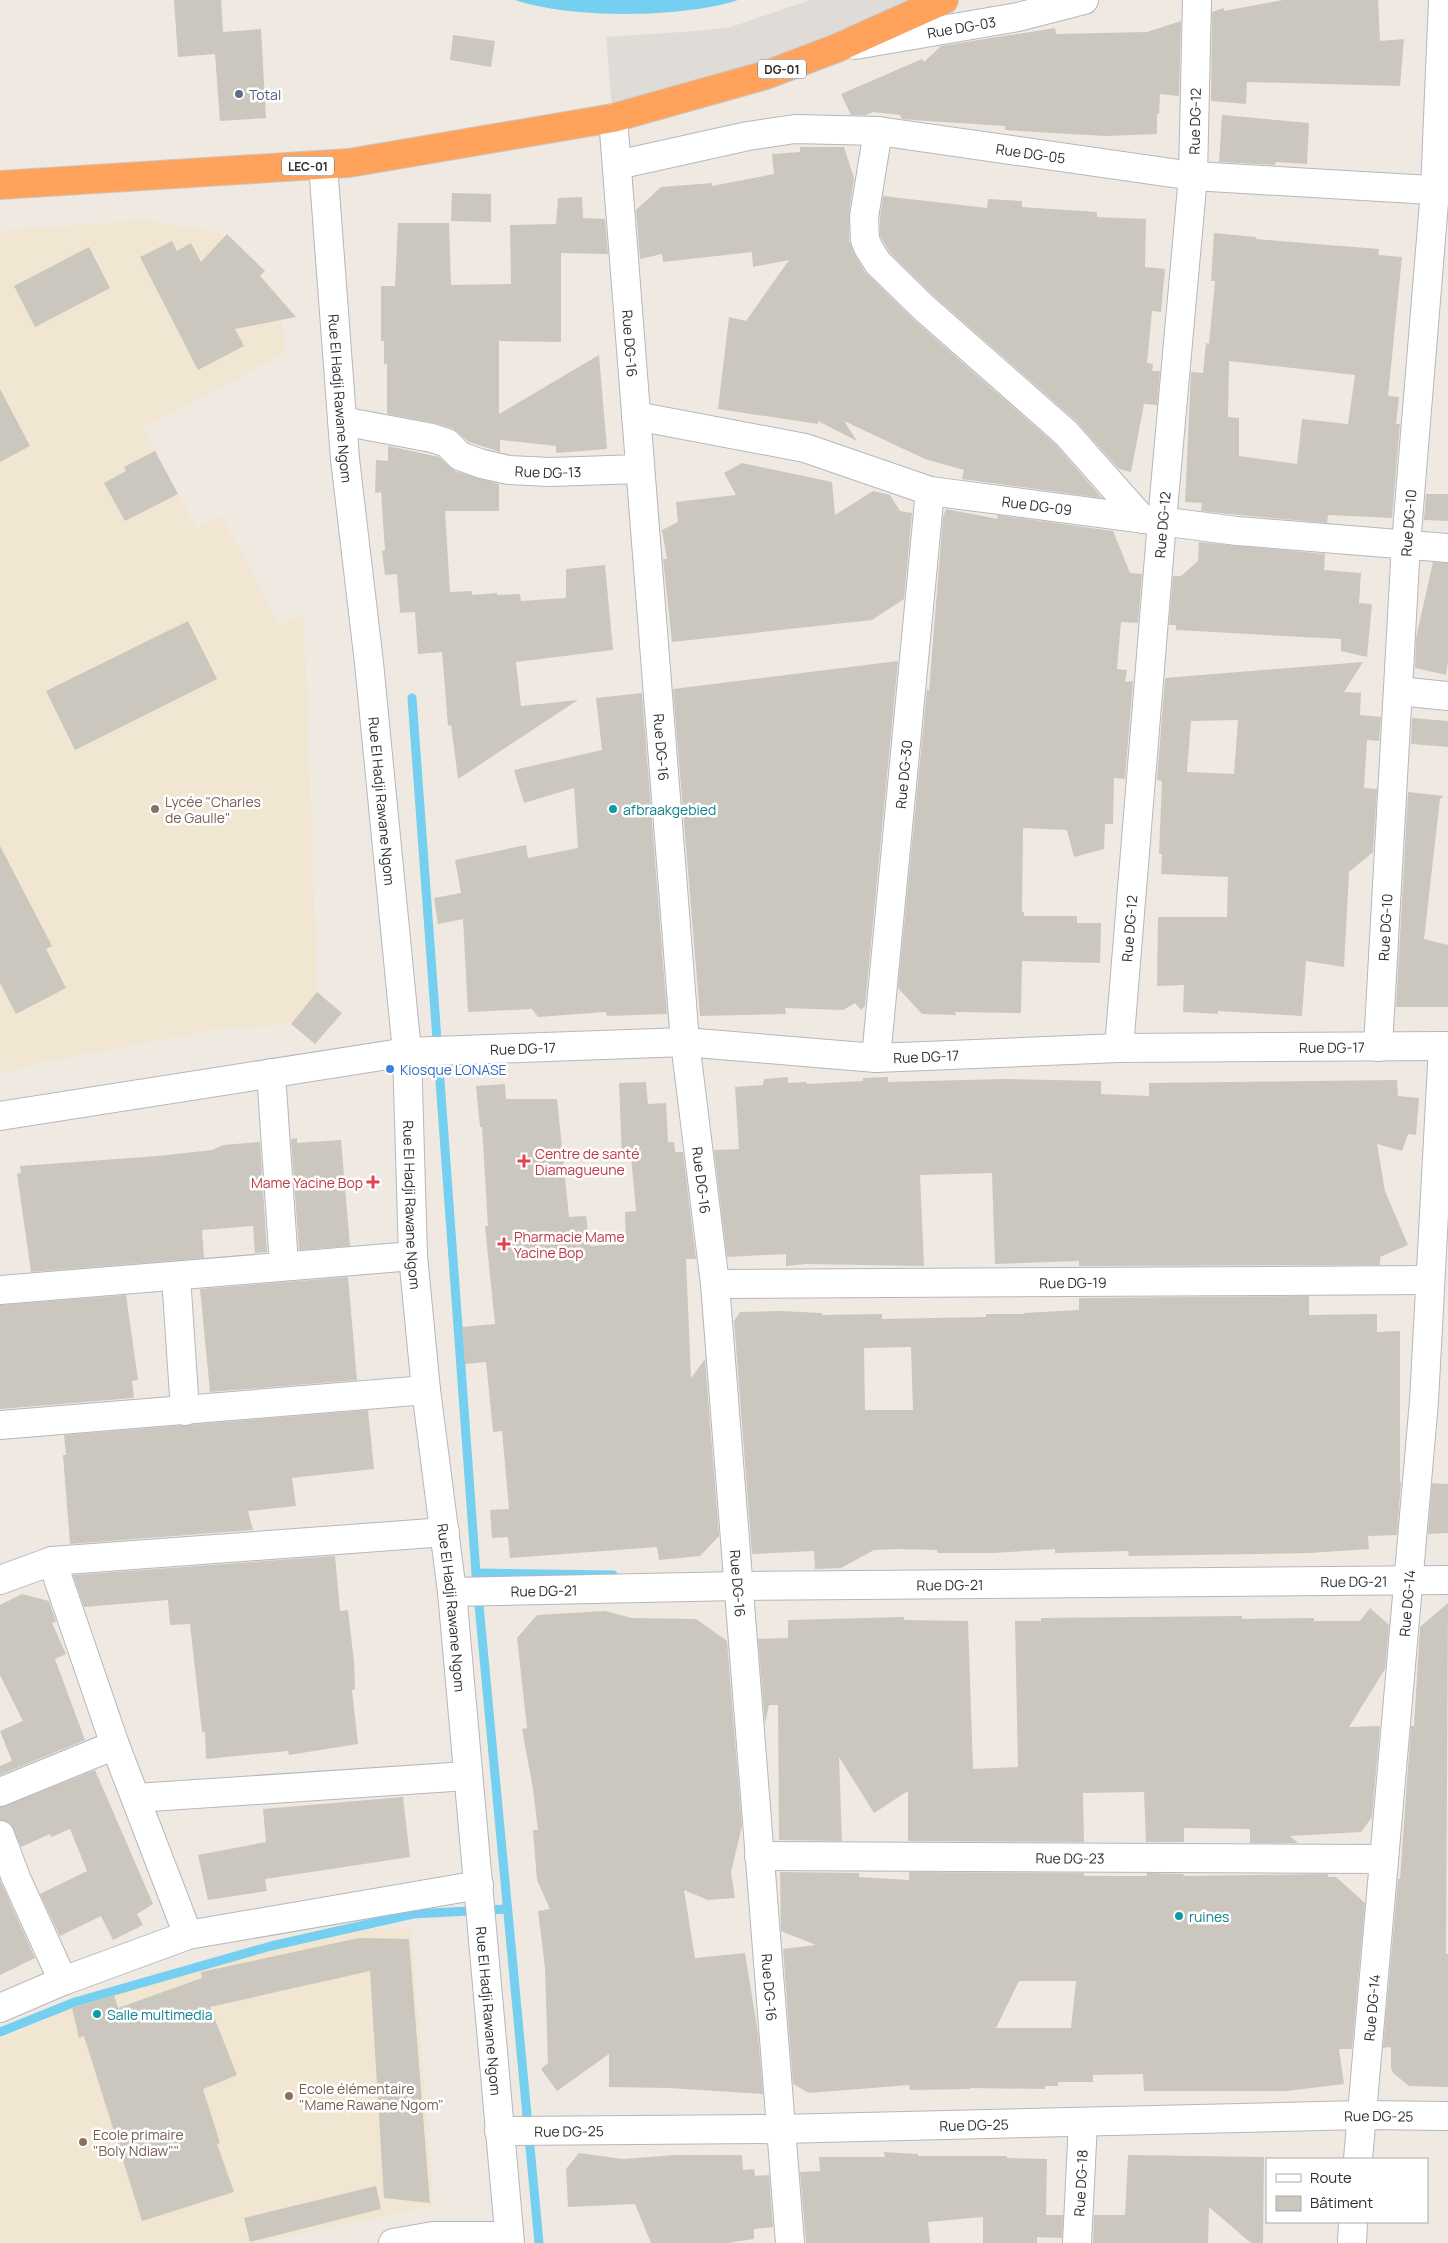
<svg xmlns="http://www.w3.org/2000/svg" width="1448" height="2243" viewBox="0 0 1448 2243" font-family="Manrope,sans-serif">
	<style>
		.education { fill: #f0e6d1 }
		.plaza { fill: #dfdcd8 }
		.water { fill: #75cff0 }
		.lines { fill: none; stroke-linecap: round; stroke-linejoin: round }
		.stream { stroke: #75cff0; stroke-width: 9 }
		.building { fill: #cbc7bf; fill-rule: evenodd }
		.minor-casing { stroke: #b4b7c1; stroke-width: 30 }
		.highway-casing { stroke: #c9c9c9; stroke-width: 30 }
		.minor { stroke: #fff; stroke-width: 28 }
		.highway { stroke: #ffa35c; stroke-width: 28 }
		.service-dot { fill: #5c6f8a; stroke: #fff; stroke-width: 2 }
		.education-dot { fill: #8d6e63; stroke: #fff; stroke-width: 2 }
		.culture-dot { fill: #0f9aa8; stroke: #fff; stroke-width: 2 }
		.shop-dot { fill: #3f7fe0; stroke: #fff; stroke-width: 2 }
		.health-dot { fill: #e0444e; stroke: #fff; stroke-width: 2 }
		.labels { text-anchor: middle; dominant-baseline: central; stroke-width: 5; stroke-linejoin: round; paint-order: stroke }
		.shield { fill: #fff; stroke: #6d6d6d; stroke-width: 1 }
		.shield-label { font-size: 12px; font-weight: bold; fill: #2e2e2e }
		.street-label { font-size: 14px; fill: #2e2e2e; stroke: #fff }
		.service-label { font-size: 14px; fill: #4e5e75; stroke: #fff; text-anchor: start }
		.education-label { font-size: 14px; fill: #785e54; stroke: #fff; text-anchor: start }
		.culture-label { font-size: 14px; fill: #0d838f; stroke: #fff; text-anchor: start }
		.shop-label { font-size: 14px; fill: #366cbe; stroke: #fff; text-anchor: start }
		.health-label { font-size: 14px; fill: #be3a42; stroke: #fff; text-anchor: start }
	</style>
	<rect width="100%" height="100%" fill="#efe9e1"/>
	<g class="education">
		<polygon points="146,220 218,232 279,295 285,353 143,428 197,529 222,516 279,625 304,615 317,992 291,1024 219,1029 33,1064 0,1074 0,231"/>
		<polygon points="411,1927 434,2206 255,2243 0,2243 0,2040 120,1986 367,1930"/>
	</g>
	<polygon class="plaza" points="810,0 944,0 613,118 606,37 696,31 731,27"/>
	<path class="water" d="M515 0H738C683 18 570 19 515 0Z"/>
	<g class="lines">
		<g class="stream">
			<polyline points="412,698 476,1573 539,2243"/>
			<polyline points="476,1573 613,1575"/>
			<polyline points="0,2032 75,2002 271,1946 413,1914 507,1909"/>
		</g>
	</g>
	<g class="building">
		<polygon points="174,0 221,0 223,32 261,29 266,118 220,121 215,54 178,57"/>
		<polygon points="1283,0 1378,0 1380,41 1404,39 1400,86 1247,82 1246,104 1211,101 1212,12 1224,8 1224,11"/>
		<polygon points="1181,21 1179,96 1160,94 1159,114 1157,113 1157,134 1106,136 1053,133 1005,130 1005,126 913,120 902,119 900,115 873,112 866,115 851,115 841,94 922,59 924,62 941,46 1055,28 1056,34 1147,32"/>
		<polygon points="453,35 495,41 491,67 450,60"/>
		<polygon points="1222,115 1309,123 1307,164 1276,162 1275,165 1219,162"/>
		<polygon points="800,147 844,147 854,178 849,214 849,241 855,255 865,272 913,319 1055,444 1102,498 962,479 964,470 925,459 844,421 857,441 818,421 818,424 718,409 729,317 746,321 789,260 753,267 752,252 663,262 662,254 640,259 636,210 661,187 712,183 712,186 774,174 772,154 800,152"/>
		<polygon points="452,193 491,194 491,222 451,221"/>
		<polygon points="883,196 987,208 988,199 1022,201 1022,207 1097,212 1097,217 1146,219 1145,267 1165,269 1161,312 1152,311 1147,363 1153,364 1152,371 1160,371 1157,405 1144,404 1131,472 1119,469 1076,421 934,296 890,253 880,236 880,218"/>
		<polygon points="582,197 583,218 605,219 608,254 561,253 561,342 499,341 499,414 599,355 607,449 556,453 556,446 500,440 500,452 469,442 452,428 435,423 387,414 387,364 384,364 384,341 381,341 381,286 395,286 398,223 449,223 451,285 511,284 510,225 556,224 558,198"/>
		<path d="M1214 233 1256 237V239L1379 249 1378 255 1402 257 1388 396 1399 397 1396 424H1400L1392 518 1328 515 1327 523 1239 515 1201 511 1202 503 1185 502 1191 372 1203 373 1206 343 1209 344 1215 281H1211ZM1229 361 1355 375 1348 424 1302 419 1297 464 1239 456V418L1228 417Z"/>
		<polygon points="227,234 265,271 260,276 296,317 235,329 244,346 198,370 140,257 172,241 177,251 191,243 201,262"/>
		<polygon points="89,247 110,288 35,327 14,286"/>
		<polygon points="0,389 30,446 0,462"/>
		<polygon points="388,446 439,457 455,471 499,484 499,511 445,511 450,592 472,591 472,595 497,593 497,595 520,594 521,601 566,598 566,569 605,565 613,650 516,662 521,706 578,700 458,779 451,725 448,726 442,652 418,654 415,612 400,613 397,574 385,575 382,551 385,550 381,492 375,493 376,460 388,461"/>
		<polygon points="155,451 178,494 125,521 104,483 126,471 124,467"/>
		<polygon points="742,463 832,482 835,515 873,491 890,495 900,511 912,513 904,599 872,620 672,642 663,559 667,559 662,530 678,522 676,502 736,495 724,473"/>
		<polygon points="1426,494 1448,494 1448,521 1424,520"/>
		<polygon points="946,509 998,519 997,515 1113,531 1130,573 1142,574 1138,623 1121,622 1117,669 1127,670 1125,682 1133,681 1125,779 1114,778 1113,824 1105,824 1104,849 1074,857 1067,830 1023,828 1022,912 1024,912 1024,916 1077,916 1077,923 1101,923 1100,963 1022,961 1021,1013 955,1012 956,1015 922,1014 898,988 927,689 929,691 943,517"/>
		<polygon points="1199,542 1325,554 1324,570 1361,573 1359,603 1372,604 1367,657 1341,651 1341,639 1176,630 1176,625 1169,625 1173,576 1181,576 1198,561"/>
		<polygon points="1433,562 1448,563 1448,661 1446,675 1415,668 1416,638"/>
		<polygon points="188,621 217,679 75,750 46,691"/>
		<polygon points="898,661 865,1006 861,1010 855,1003 843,1010 785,1008 786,1014 700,1016 673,689"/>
		<path d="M1363 662 1344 692 1361 693 1360 715 1381 717 1379 741 1367 740 1364 788 1377 789 1373 852 1349 872 1344 967 1306 961 1302 1016 1218 1011V1014L1183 1012 1184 985 1157 986 1158 917H1227L1228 877 1161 874 1162 854H1159L1162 781 1157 780 1165 678ZM1238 720 1234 774 1187 772 1191 721Z"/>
		<polygon points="642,693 667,1014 607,1016 606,1012 538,1017 532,1009 468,1012 463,919 438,924 434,898 461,893 455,860 526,845 528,858 578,848 574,788 524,803 514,770 602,750 596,698"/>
		<polygon points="1412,718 1448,721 1448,747 1411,744"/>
		<polygon points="1408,792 1444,796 1440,799 1424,939 1448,945 1448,1007 1396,1007"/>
		<polygon points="0,846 52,946 46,949 66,988 16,1014 0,983"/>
		<polygon points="317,992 342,1013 315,1044 291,1024"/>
		<polygon points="788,1077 788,1083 806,1082 807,1084 863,1081 863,1078 888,1077 888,1082 1003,1079 1101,1081 1101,1094 1149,1096 1149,1083 1397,1080 1398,1096 1419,1098 1416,1135 1408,1134 1402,1151 1377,1144 1385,1191 1408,1245 1380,1257 1380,1265 1079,1266 1079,1261 995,1264 992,1173 920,1175 924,1266 806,1264 786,1266 786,1254 727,1257 714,1150 739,1149 735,1087 763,1085 764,1079"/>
		<polygon points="646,1082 648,1104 666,1103 668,1142 674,1142 675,1152 683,1152 696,1259 686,1259 691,1378 705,1359 719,1536 700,1556 659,1560 657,1547 510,1558 508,1537 492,1538 490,1510 509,1509 502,1431 493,1432 486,1362 465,1364 462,1327 495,1324 485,1226 488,1226 482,1127 480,1127 476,1086 505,1084 506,1099 557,1099 569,1217 586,1216 590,1246 626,1243 625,1212 636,1211 631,1157 622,1158 619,1083"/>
		<polygon points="297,1138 297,1143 341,1140 350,1246 299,1250 291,1139"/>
		<polygon points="260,1142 267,1252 255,1253 253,1226 202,1230 204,1258 31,1272 17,1174 21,1173 20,1166 158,1156 212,1150 223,1145"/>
		<polygon points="348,1277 357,1380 210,1392 200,1289"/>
		<polygon points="126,1295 138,1380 132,1381 134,1398 0,1409 0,1305"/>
		<path d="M1309 1296V1315L1377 1314V1332L1400 1331V1482H1401L1397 1535 1368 1536 1369 1549 1310 1553 1129 1556 1128 1551 1055 1553V1549L993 1553H938L937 1550 897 1549 874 1550 841 1568 815 1569 814 1551 752 1554 734 1321 740 1312 780 1311 822 1313V1315L882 1314V1319L986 1317V1314H1024V1313L1079 1310V1298ZM911 1347 913 1410H865L864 1348Z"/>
		<polygon points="368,1410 374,1469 292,1478 296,1506 248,1511 253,1530 70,1544 63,1455 66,1455 64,1435"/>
		<polygon points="1432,1483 1448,1484 1448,1533 1428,1534"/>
		<polygon points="335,1556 340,1611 348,1610 354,1662 355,1689 352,1690 358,1744 289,1755 288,1751 206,1759 205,1732 202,1732 190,1624 170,1625 168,1600 84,1607 73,1575"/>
		<polygon points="22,1594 49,1601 56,1622 52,1623 66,1654 55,1659 85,1740 0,1775 0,1766 12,1761 0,1731 23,1721 0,1675 0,1605"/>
		<polygon points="1448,1603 1446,1954 1448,1954 1448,2087 1409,2086 1393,2073 1391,2068 1391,2047 1383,2048 1398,1879 1400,1879 1411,1726 1414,1726 1420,1627"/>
		<polygon points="1370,1608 1389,1625 1385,1669 1349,1727 1380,1726 1372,1817 1361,1832 1290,1836 1298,1843 1250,1843 1250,1829 1184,1828 1184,1842 1146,1842 1144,1792 1083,1793 1084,1842 908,1841 908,1791 874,1813 839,1757 842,1841 779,1840 778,1705 769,1705 765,1724 758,1639 788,1638 788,1620 904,1617 904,1620 968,1621 973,1769 1018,1767 1015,1621 1041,1621 1041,1618 1242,1616 1242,1619 1314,1618 1314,1621 1360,1621"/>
		<polygon points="605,1611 632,1618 696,1619 727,1641 742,1826 731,1872 735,1898 708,1900 684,1890 695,1958 745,1953 758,2033 763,2094 669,2088 609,2087 609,2054 557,2091 541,2069 548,2063 545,1968 538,1911 550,1909 537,1880 533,1830 538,1830 533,1789 522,1729 527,1728 517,1638 537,1615"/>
		<polygon points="95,1770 153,1904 137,1914 143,1925 113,1940 101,1916 60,1936 40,1894 87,1871 70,1829 51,1837 50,1834 21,1847 10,1823 0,1820 0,1807"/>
		<polygon points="403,1797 410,1857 265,1879 267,1891 208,1900 198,1855 266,1842 263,1809"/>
		<path d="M780 1872 859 1873V1877L909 1880V1872L1084 1873V1876H1147V1873L1184 1874 1183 1876 1329 1874 1327 1877H1336L1365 1903 1352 2049H1339L1344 2084 1287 2091H1144L1143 2074 1093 2075V2082H1058V2086H1045V2089L970 2088V2089L910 2090 909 2085 809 2093 793 2084 783 1949 816 1945 781 1931ZM1019 1981H1076L1071 2028H996Z"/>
		<polygon points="0,1880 35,1958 0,1975"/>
		<polygon points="359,1938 409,1939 430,2203 384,2198 370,1971 210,2007 237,2075 203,2089 220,2143 217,2144 234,2192 142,2221 84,2036 79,2038 72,2008 114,1995 118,2008 202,1978 201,1972"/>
		<polygon points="884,2152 918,2154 918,2156 1007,2156 1007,2158 1047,2159 1046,2215 1063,2215 1062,2238 1037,2237 1037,2243 983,2243 983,2217 928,2222 930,2243 806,2243 800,2172 820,2171 819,2157 885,2157"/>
		<polygon points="579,2153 623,2159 675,2155 742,2155 743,2170 754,2169 755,2176 769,2175 773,2227 754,2229 754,2239 728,2243 651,2243 635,2204 568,2207 566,2169"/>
		<polygon points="1128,2155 1264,2157 1263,2243 1251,2243 1209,2207 1208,2243 1093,2243 1094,2215 1125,2215"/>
		<polygon points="376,2186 381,2209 250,2242 244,2218"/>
	</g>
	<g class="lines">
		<g class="minor-casing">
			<g id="minor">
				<path id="s1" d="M855 45 1018 17 1084 0"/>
				<path id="s2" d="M613 118 685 1042 715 1284 790 2243"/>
				<polyline points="878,131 864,217 865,240 869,249 878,263 923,307 1066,433 1142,519"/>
				<path id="s3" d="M323 165 345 459 369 663 407 1052 413 1256 426 1390 452 1592 510 2243"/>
				<path id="s4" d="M617 165 748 136 795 129 878 131 1193 176 1448 191"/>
				<path id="s5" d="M636 416 805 448 930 491 1237 531 1448 548"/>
				<path id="s6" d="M342 421 432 438 447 443 460 456 482 464 509 470 550 472 640 469"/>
				<polyline points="1398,691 1448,696"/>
				<path id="s7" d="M1378 1047 1406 544 1435 190 1443 0"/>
				<path id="s8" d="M1119 1048 1162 521 1193 176 1197 0"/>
				<path id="s9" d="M876 1058 930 491"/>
				<polyline points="271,1073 284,1265"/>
				<path id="s10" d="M0 1116 407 1052 685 1042 876 1058 1119 1048 1448 1046"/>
				<polyline points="176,1276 185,1411"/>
				<path id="s11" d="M715 1284 1430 1280"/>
				<polyline points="0,1290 413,1256"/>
				<polyline points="0,1425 426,1390"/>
				<polyline points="52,1561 115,1745 188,1935"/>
				<polyline points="0,1580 52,1561 445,1532"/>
				<path id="s12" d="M452 1592 739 1586 1448 1580"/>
				<polyline points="0,1792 115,1745"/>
				<polyline points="136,1798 467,1776"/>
				<polyline points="0,1835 16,1878 63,1981"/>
				<path id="s13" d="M759 1856 1383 1859"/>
				<polyline points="0,2008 63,1981 188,1935 479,1885"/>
				<path id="s14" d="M499 2131 780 2129 1361 2115 1448 2116"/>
				<path id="s15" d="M1358 2159 1424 1401 1443 1046"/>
				<polyline points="393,2243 433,2236 509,2236"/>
				<path id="s16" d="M1077 2243 1083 2122"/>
				<polyline points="1352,2243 1353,2222"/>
			</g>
		</g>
		<g class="highway-casing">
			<polyline id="highway" points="0,185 349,163 613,118 766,75 837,48 944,0"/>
		</g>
		<use href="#minor" class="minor"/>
		<use href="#highway" class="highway"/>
	</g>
	<circle class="service-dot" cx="239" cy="94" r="5"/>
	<g class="education-dot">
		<circle cx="155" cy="809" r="5"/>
		<circle cx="289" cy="2096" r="5"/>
		<circle cx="83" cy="2142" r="5"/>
	</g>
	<g class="culture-dot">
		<circle cx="613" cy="809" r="5"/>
		<circle cx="1179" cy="1916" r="5"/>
		<circle cx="97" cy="2014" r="5"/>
	</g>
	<circle class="shop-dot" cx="390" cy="1069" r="5"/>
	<g class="health-dot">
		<path d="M521.5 1153.5h5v5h5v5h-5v5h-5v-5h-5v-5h5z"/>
		<path d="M370.5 1174.5h5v5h5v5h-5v5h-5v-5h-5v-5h5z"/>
		<path d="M501.5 1236.5h5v5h5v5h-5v5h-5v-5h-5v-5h5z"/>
	</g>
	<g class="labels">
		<g class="shield">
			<rect x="758" y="59.5" width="48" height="19" rx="4"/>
			<rect x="282" y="156.5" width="52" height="19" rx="4"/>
		</g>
		<g class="shield-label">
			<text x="782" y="69">DG-01</text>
			<text x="308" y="166">LEC-01</text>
		</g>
		<g class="street-label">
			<text stroke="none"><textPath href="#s1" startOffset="108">Rue DG-03</textPath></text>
			<text stroke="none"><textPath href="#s8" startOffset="930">Rue DG-12</textPath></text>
			<text stroke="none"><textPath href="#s4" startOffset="419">Rue DG-05</textPath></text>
			<text stroke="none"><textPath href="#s2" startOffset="226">Rue DG-16</textPath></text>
			<text stroke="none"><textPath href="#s3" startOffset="234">Rue El Hadji Rawane Ngom</textPath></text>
			<text stroke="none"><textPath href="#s6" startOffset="216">Rue DG-13</textPath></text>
			<text stroke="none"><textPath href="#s5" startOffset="412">Rue DG-09</textPath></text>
			<text stroke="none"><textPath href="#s7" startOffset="525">Rue DG-10</textPath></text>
			<text stroke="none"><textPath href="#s8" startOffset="525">Rue DG-12</textPath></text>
			<text stroke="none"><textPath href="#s2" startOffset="631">Rue DG-16</textPath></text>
			<text stroke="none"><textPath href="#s9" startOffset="285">Rue DG-30</textPath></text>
			<text stroke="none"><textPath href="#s3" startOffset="639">Rue El Hadji Rawane Ngom</textPath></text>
			<text stroke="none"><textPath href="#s8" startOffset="120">Rue DG-12</textPath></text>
			<text stroke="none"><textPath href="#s7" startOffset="120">Rue DG-10</textPath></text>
			<text stroke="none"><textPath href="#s10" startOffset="1338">Rue DG-17</textPath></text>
			<text stroke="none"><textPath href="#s10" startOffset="528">Rue DG-17</textPath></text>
			<text stroke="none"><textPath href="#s10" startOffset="932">Rue DG-17</textPath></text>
			<text stroke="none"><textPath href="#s2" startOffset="1066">Rue DG-16</textPath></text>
			<text stroke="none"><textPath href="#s3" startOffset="1044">Rue El Hadji Rawane Ngom</textPath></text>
			<text stroke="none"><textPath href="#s11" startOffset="358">Rue DG-19</textPath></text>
			<text stroke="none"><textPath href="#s12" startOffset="902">Rue DG-21</textPath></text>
			<text stroke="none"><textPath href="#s2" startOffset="1471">Rue DG-16</textPath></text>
			<text stroke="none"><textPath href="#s12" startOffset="498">Rue DG-21</textPath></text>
			<text stroke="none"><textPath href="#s12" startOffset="92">Rue DG-21</textPath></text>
			<text stroke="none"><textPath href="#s15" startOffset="558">Rue DG-14</textPath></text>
			<text stroke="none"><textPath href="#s3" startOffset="1449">Rue El Hadji Rawane Ngom</textPath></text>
			<text stroke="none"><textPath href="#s13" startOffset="311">Rue DG-23</textPath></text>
			<text stroke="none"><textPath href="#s2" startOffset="1876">Rue DG-16</textPath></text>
			<text stroke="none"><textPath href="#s15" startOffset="152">Rue DG-14</textPath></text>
			<text stroke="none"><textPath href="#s3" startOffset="1854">Rue El Hadji Rawane Ngom</textPath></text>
			<text stroke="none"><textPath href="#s14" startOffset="880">Rue DG-25</textPath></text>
			<text stroke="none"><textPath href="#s14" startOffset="475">Rue DG-25</textPath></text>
			<text stroke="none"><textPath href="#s14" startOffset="70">Rue DG-25</textPath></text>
			<text stroke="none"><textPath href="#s16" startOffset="60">Rue DG-18</textPath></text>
		</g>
		<g class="service-label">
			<text x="249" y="94">Total</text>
		</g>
		<g class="education-label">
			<text x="165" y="801">Lycée "Charles<tspan x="165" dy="16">de Gaulle"</tspan></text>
			<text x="299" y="2088">Ecole élémentaire<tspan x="299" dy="16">"Mame Rawane Ngom"</tspan></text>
			<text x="93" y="2134">Ecole primaire<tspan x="93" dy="16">"Boly Ndiaw""</tspan></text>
		</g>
		<g class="culture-label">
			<text x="623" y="809">afbraakgebied</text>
			<text x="1189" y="1916">ruines</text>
			<text x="107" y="2014">Salle multimedia</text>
		</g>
		<g class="shop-label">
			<text x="400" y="1069">Kiosque LONASE</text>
		</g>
		<g class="health-label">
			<text x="535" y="1153">Centre de santé<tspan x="535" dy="16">Diamagueune</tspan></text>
			<text x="363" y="1182" text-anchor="end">Mame Yacine Bop</text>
			<text x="514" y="1236">Pharmacie Mame<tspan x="514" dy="16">Yacine Bop</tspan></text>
		</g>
	</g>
	<rect x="1266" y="2158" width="162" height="65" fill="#ffffff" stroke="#ababab"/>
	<rect x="1276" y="2174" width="25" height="8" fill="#ffffff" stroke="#ababab"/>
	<text x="1310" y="2183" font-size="15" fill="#2e2e2e">Route</text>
	<rect x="1276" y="2196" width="25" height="15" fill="#cbc7bf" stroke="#ababab"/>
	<text x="1310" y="2208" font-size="15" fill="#2e2e2e">Bâtiment</text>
</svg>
